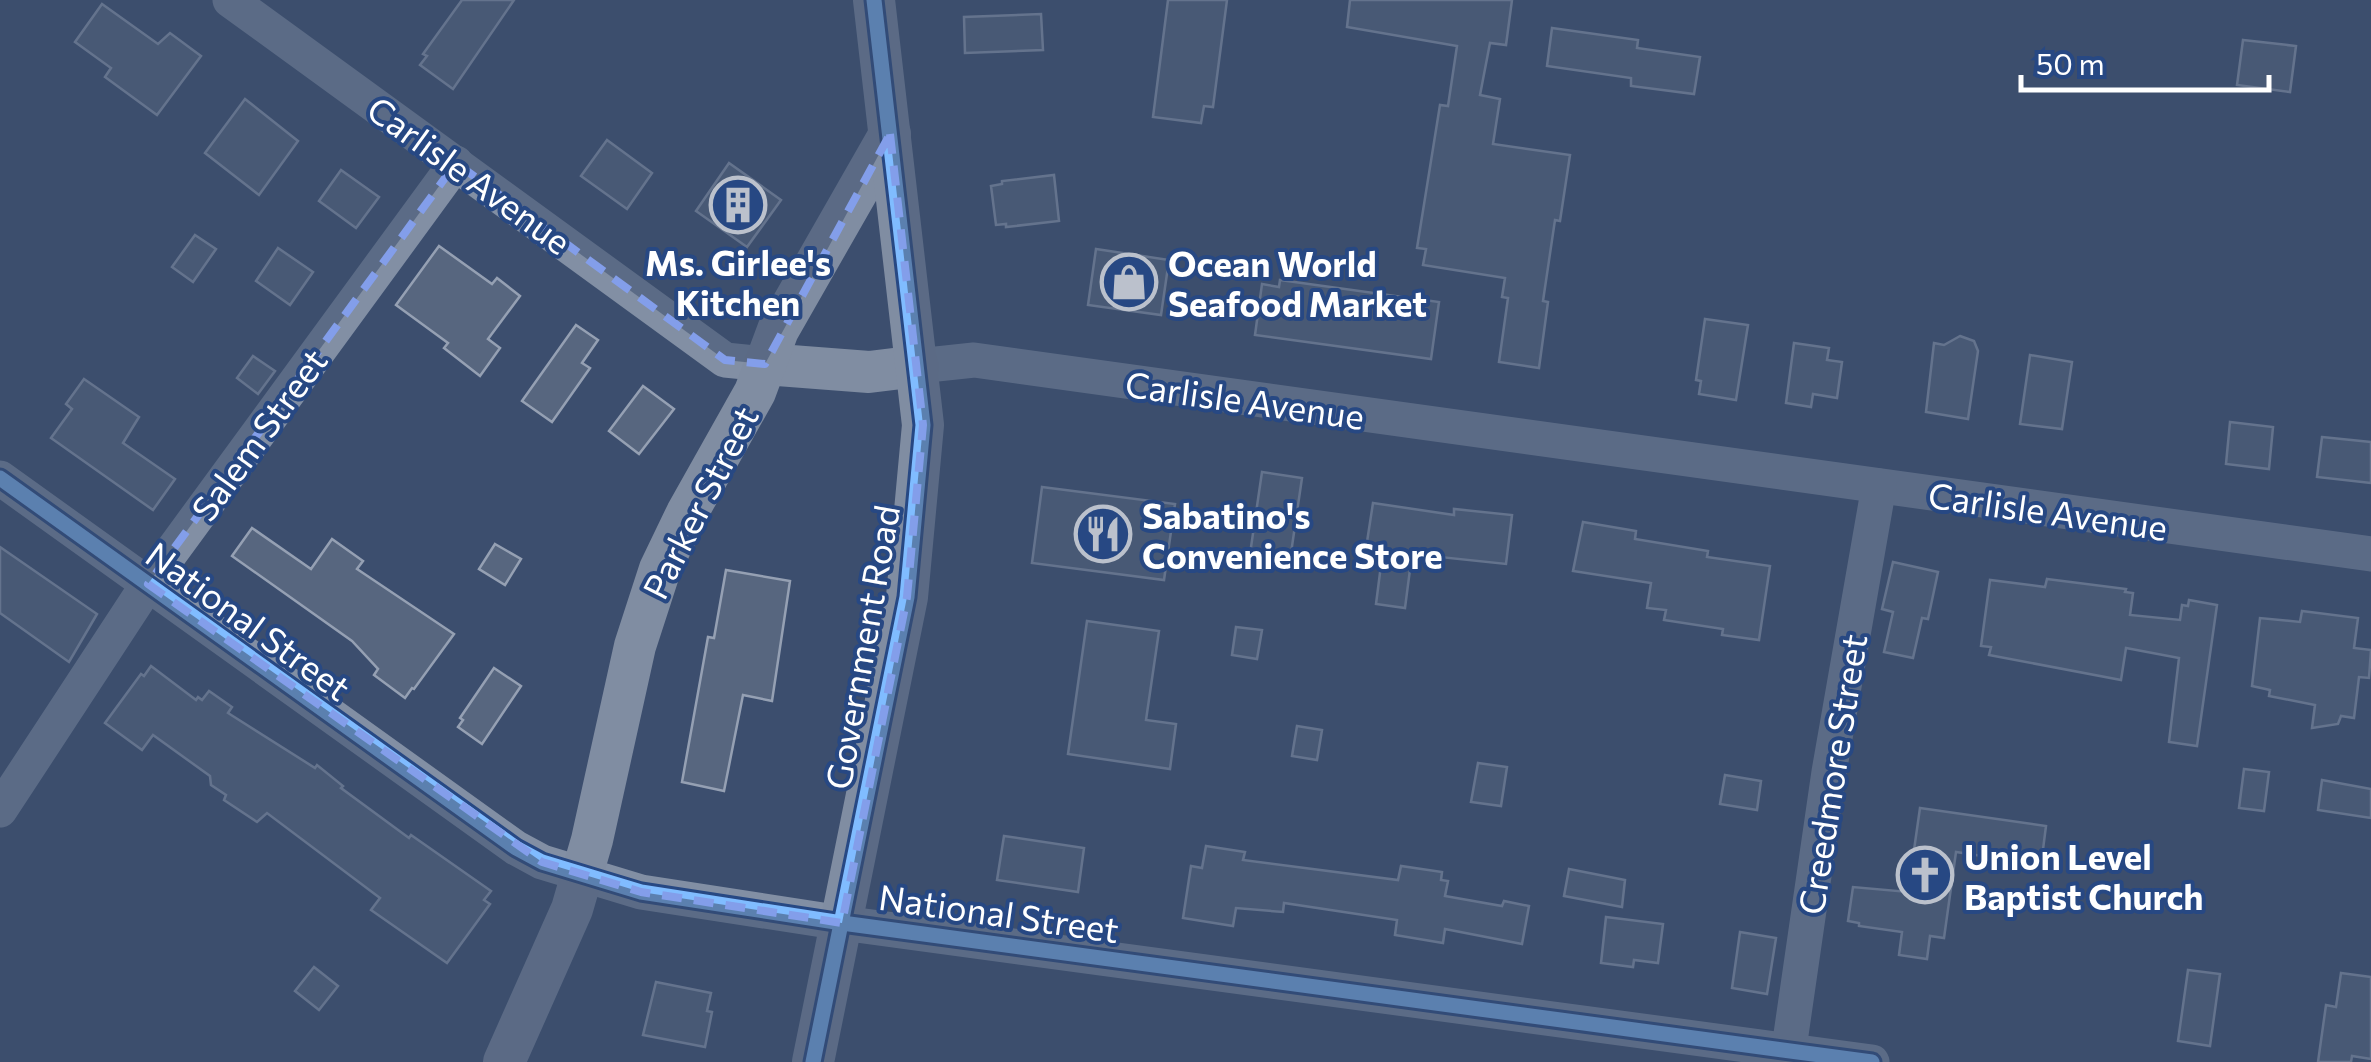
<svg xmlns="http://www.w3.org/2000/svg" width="2371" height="1062" viewBox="0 0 2371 1062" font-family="Commissioner,sans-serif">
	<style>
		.building { fill: #57667f; stroke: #95a0b3; stroke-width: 2.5 }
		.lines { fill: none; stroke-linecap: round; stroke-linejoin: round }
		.minor { stroke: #828fa4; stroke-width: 35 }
		.major { stroke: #808da2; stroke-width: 42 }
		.cycleway-casing { stroke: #274883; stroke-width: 21 }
		.cycleway { stroke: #80bcff; stroke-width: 15 }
		.marked { fill: none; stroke: #839eea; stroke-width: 8; stroke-dasharray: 20 12; stroke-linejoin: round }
		.labels { text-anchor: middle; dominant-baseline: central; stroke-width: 8; stroke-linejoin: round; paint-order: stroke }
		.street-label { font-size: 35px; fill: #fff; stroke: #274883 }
		.poi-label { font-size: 35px; font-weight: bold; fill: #fff; stroke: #274883; text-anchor: start }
	</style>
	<rect width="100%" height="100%" fill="#3c4e6e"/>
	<g class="building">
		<polygon points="462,0 514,0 453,89 420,65 427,56 423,54"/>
		<polygon points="1168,0 1227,0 1213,107 1204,106 1201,123 1153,117"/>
		<polygon points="1350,0 1512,0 1506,45 1490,43 1480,95 1500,99 1493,144 1570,155 1560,221 1555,220 1543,301 1548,302 1539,368 1499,362 1508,298 1502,297 1505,278 1423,265 1426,249 1417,248 1440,105 1448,106 1457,46 1347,27"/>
		<polygon points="102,4 158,44 170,33 201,56 157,115 105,77 111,68 75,42"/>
		<polygon points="1041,14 1043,50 965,53 964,17"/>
		<polygon points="1552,28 1638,40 1637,48 1700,57 1694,94 1631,86 1631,78 1547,66"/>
		<polygon points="2243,40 2296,46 2290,92 2237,85"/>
		<polygon points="245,99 298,141 259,195 205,153"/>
		<polygon points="607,140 652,173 627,209 581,176"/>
		<polygon points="729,163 781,200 747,247 696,211"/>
		<polygon points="341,170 379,197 356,228 319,201"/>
		<polygon points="1054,175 1059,221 1006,227 1006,224 996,225 991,186 1002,184 1002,181"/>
		<polygon points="195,235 216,249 193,282 172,267"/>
		<polygon points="439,246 492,284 497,278 520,296 488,339 500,348 480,376 444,348 448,343 396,305"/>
		<polygon points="278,248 313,272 290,305 256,281"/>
		<polygon points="1096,249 1169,260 1161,315 1088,305"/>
		<polygon points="1280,280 1439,302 1431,359 1255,335 1262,284 1279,287"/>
		<polygon points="1705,319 1748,325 1736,400 1699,394 1701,381 1696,380"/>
		<polygon points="576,325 598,340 582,363 590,368 552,422 522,401"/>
		<polygon points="1960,336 1974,341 1978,351 1968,419 1926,412 1934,343 1944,345"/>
		<polygon points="1794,343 1829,348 1827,360 1842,362 1837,398 1813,394 1811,407 1786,403"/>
		<polygon points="2030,355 2072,362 2062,429 2020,424"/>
		<polygon points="253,356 275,371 258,394 237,378"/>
		<polygon points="84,379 139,417 123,443 175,479 153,510 51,438 72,409 66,404"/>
		<polygon points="643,386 674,409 639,454 609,431"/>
		<polygon points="2230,422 2273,427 2269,469 2226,464"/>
		<polygon points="2322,437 2371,442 2371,483 2317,477"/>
		<polygon points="1262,472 1302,478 1290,560 1250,554"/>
		<polygon points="1042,487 1175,504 1164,580 1032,563"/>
		<polygon points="1373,503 1454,515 1454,509 1512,515 1506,564 1412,554 1405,608 1376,604 1381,565 1367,563 1368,556 1365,555"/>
		<polygon points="1583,522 1636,531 1635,539 1708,551 1707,557 1770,566 1759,640 1722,635 1723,629 1664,620 1666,610 1647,608 1651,583 1573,571"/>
		<polygon points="252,528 311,569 332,539 363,561 357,569 454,634 414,689 412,688 405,698 374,675 378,669 352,641 232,556"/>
		<polygon points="495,544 521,559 505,585 479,569"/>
		<polygon points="0,547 97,614 69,662 0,613"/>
		<polygon points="1893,562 1938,572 1928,619 1922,618 1913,658 1884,652 1893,612 1882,609"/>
		<polygon points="726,570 790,581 772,701 743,695 724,791 682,782 708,637 714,638"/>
		<polygon points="2047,579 2126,589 2125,592 2133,593 2130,615 2180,620 2182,605 2188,606 2189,600 2217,605 2197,746 2169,742 2179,658 2126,648 2121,680 1989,655 1991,647 1981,646 1990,580 2045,587"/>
		<polygon points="2302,611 2358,618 2354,648 2371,650 2369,678 2359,677 2354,718 2341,716 2338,724 2312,728 2315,705 2269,696 2270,690 2252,686 2260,618 2300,622"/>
		<polygon points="1087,621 1159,631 1146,720 1176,724 1170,769 1068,754"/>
		<polygon points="1236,627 1262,630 1257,659 1232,655"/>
		<polygon points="151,666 196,700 198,697 202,700 209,691 232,707 228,713 315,768 317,765 343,786 341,788 409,838 411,835 491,891 484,900 490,904 447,963 371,910 380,898 267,813 257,822 224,800 226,795 211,785 210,776 153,735 142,750 105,723 141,674 144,676"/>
		<polygon points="494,668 521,686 482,744 458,727 463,720 460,718"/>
		<polygon points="1297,726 1322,730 1317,760 1292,756"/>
		<polygon points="1478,763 1507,767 1501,806 1471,802"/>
		<polygon points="2244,769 2269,772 2264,811 2239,808"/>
		<polygon points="1725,775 1761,781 1757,810 1720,804"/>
		<polygon points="2322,780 2371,789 2371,818 2318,810"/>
		<polygon points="1920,808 2046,826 2041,865 1956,852 1944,938 1930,936 1927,959 1899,955 1902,932 1859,926 1859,923 1848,921 1853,887 1908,892"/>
		<polygon points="1004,836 1084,848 1078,892 997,880"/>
		<polygon points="1206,846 1245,852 1243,860 1398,880 1401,866 1442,872 1441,880 1448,881 1445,896 1502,906 1504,901 1529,906 1522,944 1445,929 1443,943 1395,935 1397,920 1284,903 1283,912 1236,908 1233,926 1183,918 1191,866 1202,868"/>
		<polygon points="1569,869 1625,880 1622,907 1564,896"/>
		<polygon points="1606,917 1663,924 1658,963 1634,960 1633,967 1601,963"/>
		<polygon points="1740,932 1776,938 1767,994 1732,988"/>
		<polygon points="314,967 338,986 319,1010 295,991"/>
		<polygon points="2188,970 2220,974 2210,1046 2178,1041"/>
		<polygon points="2341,973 2371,977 2371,1059 2352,1056 2351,1062 2318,1062 2326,1005 2336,1007"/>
		<polygon points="656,982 711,993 707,1011 712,1012 705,1047 643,1035"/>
	</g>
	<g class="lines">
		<g class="minor">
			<polyline points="230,0 725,360 765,364"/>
			<polyline points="918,366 974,360 2371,554"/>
			<polyline points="0,478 516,848 542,862 641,892 842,923 1872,1062"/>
			<polyline points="0,810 148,584 456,163"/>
			<polyline points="1787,1062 1829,772 1879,486"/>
		</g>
		<g class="major">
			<polyline points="765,364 869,372 918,366"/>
			<polyline points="504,1062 572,909 592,840 635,646 660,569 687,513 755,392 778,330 890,134"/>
			<polyline points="813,1062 907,597 923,425 874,0"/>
		</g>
		<g class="cycleway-casing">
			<g id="cycleway">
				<polyline points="0,478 516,848 542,862 641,892 842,923 1872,1062"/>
				<polyline points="813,1062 907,597 923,425 874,0"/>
			</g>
		</g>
		<use href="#cycleway" class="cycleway"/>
	</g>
	<path d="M0 0H2371V1062H0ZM890 134 923 425 907 597 842 923 641 892 542 862 148 584 456 163 725 360 765 364Z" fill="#3c4e6e" fill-opacity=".55" fill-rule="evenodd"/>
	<path class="marked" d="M890 134 923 425 907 597 842 923 641 892 542 862 148 584 456 163 725 360 765 364Z"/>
	<defs>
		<g id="building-ring" transform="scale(2.875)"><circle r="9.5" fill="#274883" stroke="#bbc1cc" stroke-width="1.5"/><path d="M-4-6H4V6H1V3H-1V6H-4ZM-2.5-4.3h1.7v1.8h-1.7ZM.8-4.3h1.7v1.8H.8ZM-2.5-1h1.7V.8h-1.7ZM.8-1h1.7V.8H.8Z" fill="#bbc1cc"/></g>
		<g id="shop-ring" transform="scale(2.875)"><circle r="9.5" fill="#274883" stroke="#bbc1cc" stroke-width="1.5"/><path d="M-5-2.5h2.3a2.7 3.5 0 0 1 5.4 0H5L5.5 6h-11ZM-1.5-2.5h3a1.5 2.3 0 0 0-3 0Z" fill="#bbc1cc"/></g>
		<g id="restaurant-ring" transform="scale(2.875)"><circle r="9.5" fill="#274883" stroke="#bbc1cc" stroke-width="1.5"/><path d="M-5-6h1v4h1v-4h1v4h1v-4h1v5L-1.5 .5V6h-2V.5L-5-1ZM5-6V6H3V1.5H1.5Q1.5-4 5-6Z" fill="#bbc1cc"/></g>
		<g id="church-ring" transform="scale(2.875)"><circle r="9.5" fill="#274883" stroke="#bbc1cc" stroke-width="1.5"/><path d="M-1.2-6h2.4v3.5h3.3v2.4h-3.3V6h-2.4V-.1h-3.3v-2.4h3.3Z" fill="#bbc1cc"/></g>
	</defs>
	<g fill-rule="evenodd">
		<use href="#building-ring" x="738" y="205"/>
		<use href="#shop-ring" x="1129" y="282"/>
		<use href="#restaurant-ring" x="1103" y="534"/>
		<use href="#church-ring" x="1925" y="875"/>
	</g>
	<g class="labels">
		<g class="street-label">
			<text transform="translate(470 174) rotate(36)">Carlisle Avenue</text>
			<text transform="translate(1245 399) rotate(8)">Carlisle Avenue</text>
			<text transform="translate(258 434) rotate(-54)">Salem Street</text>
			<text transform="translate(699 502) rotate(-63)">Parker Street</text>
			<text transform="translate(2048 510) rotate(8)">Carlisle Avenue</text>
			<text transform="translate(249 620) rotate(36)">National Street</text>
			<text transform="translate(861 647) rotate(-80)">Government Road</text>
			<text transform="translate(1831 774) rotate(-81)">Creedmore Street</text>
			<text transform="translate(999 912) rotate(8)">National Street</text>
		</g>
		<g class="poi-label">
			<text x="738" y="261" text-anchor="middle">Ms. Girlee's<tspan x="738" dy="40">Kitchen</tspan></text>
			<text x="1168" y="262">Ocean World<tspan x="1168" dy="40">Seafood Market</tspan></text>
			<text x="1142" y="514">Sabatino's<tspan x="1142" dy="40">Convenience Store</tspan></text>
			<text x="1964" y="855">Union Level<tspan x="1964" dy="40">Baptist Church</tspan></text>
		</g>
	</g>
	<path d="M2021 75v15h248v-15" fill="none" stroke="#ffffff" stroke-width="5"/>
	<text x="2036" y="75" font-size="30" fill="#ffffff" stroke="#274883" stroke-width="8" paint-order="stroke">50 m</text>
</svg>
